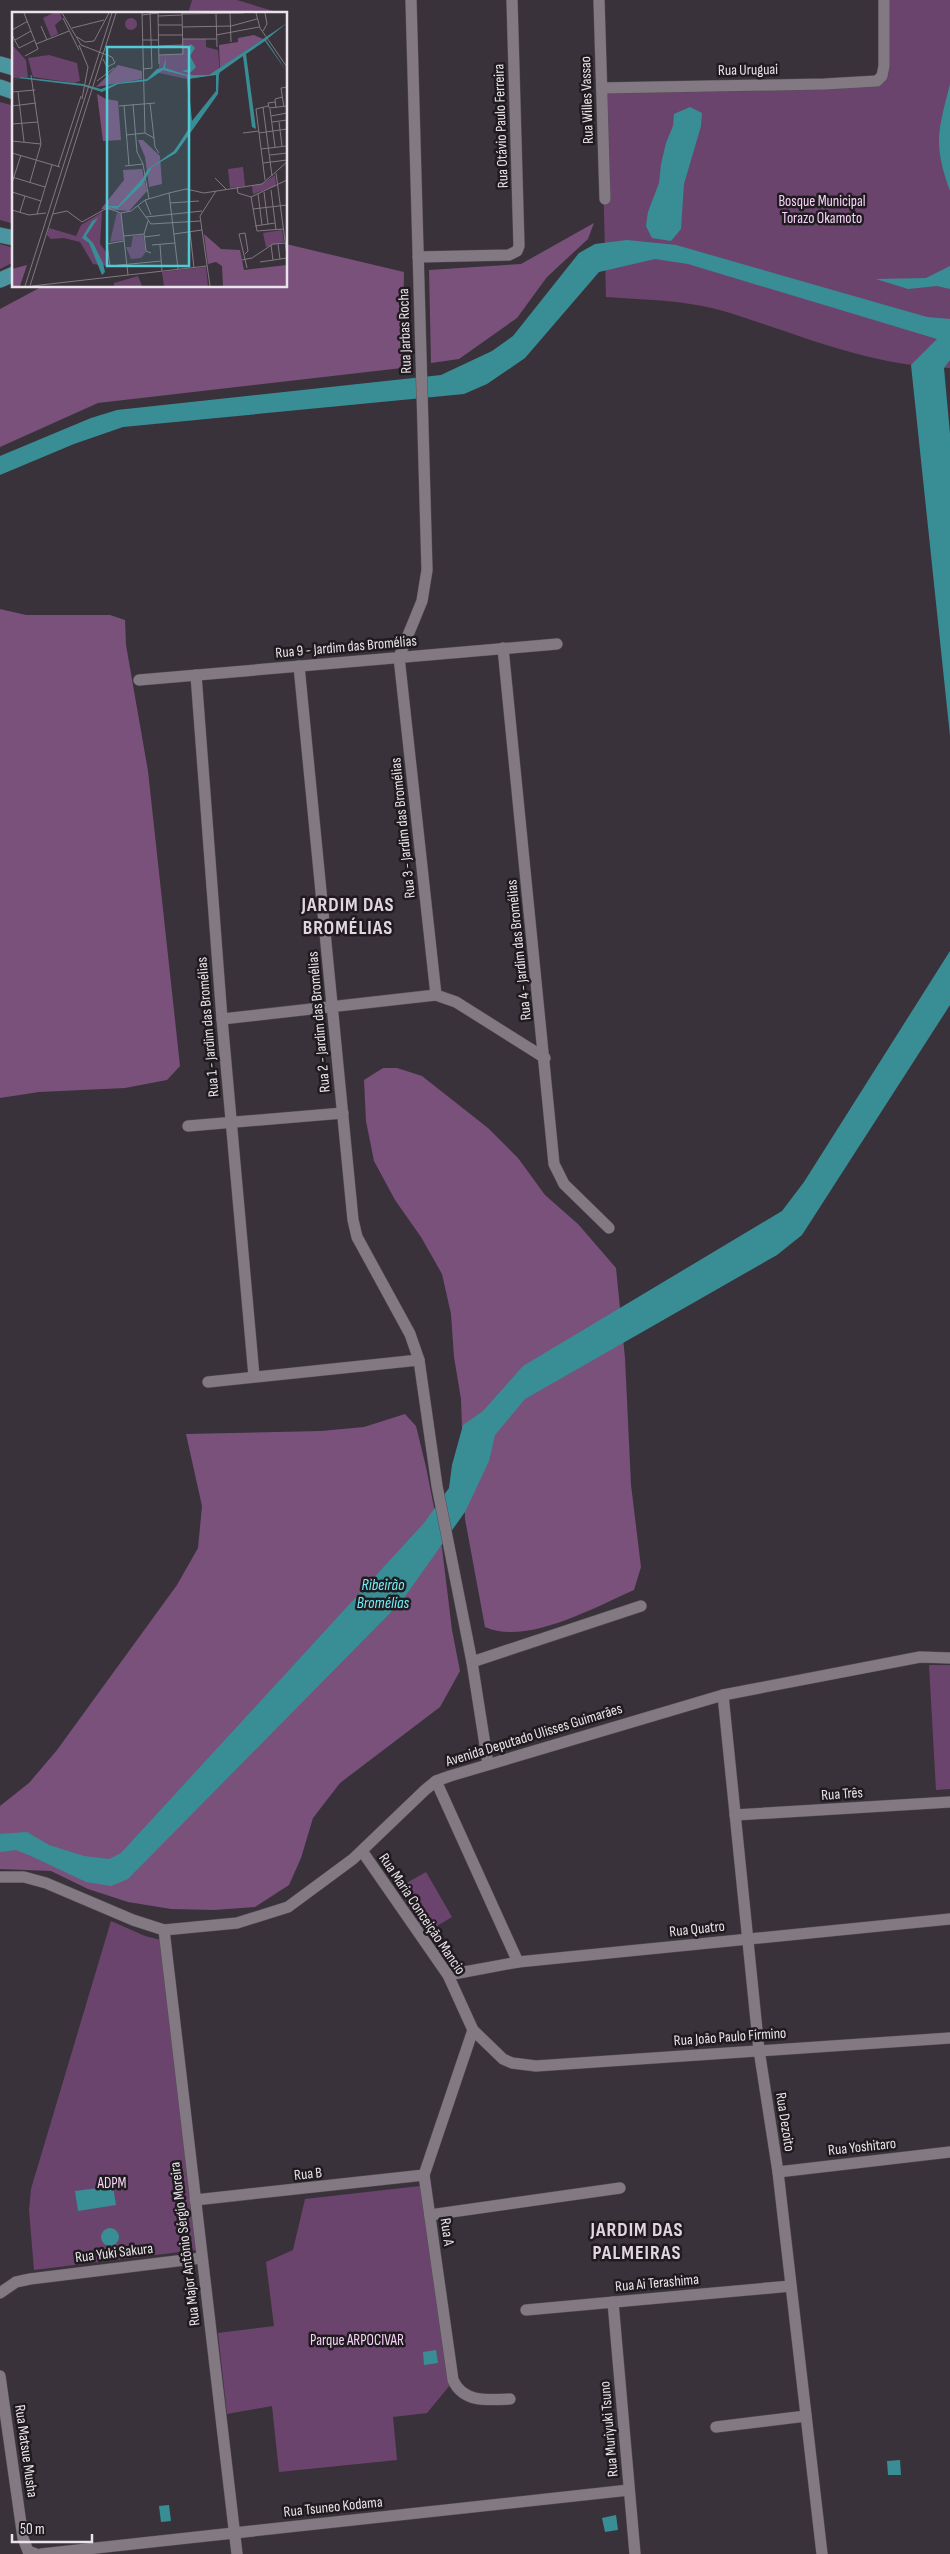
<svg xmlns="http://www.w3.org/2000/svg" width="950" height="2554" viewBox="0 0 950 2554" font-family="'Sofia Sans Condensed',sans-serif">
	<style>
		.green { fill: #6b446d }
		.forest { fill: #79517b }
		.water { fill: #398e96 }
		.lines { fill: none; stroke-linecap: round; stroke-linejoin: round }
		.minor-casing { stroke: #554e55; stroke-width: 12 }
		.primary-casing { stroke: #554e55; stroke-width: 16 }
		.minor { stroke: #837983; stroke-width: 11 }
		.primary { stroke: #4b95a0; stroke-width: 15 }
		.labels { text-anchor: middle; dominant-baseline: central; stroke-width: 5; stroke-linejoin: round; paint-order: stroke }
		.street-label { font-size: 15px; fill: #eae4ea; stroke: #1f1b1f }
		.park-label { font-size: 15px; fill: #f8d2fa; stroke: #1f1b1f }
		.water-label { font-size: 16px; font-style: italic; fill: #72effa; stroke: #1f1b1f }
		.district-label { font-size: 20px; font-weight: bold; letter-spacing: 1px; fill: #e1d6e1; stroke: #1f1b1f }
		.inset-road { fill: none; stroke: #807980; stroke-width: 1 }
		.view { fill: #52cbd7; fill-opacity: 0.15; stroke: #52cbd7; stroke-width: 2.5 }
		.inset-edge { fill: none; stroke: #eae4ea; stroke-width: 2.5 }
	</style>
	<rect width="100%" height="100%" fill="#3a323a"/>
	<g class="green">
		<polygon points="192,0 237,0 276,12 276,14 188,14"/>
		<path d="M878 0H950V368C874 367 802 336 730 313 690 300 648 300 606 297L601 87 869 80 880 71Z"/>
		<polygon points="0,102 14,106 14,224 0,220"/>
		<polygon points="0,244 14,248 14,262 0,269"/>
		<polygon points="929,1665 950,1665 950,1789 936,1790"/>
		<polygon points="426,1872 452,1917 425,1933 398,1888"/>
		<polygon points="111,1921 145,1936 161,1940 196,2250 34,2270 29,2210 31,2189"/>
		<polygon points="420,2186 446,2371 450,2385 427,2413 393,2417 397,2460 279,2472 272,2406 227,2414 218,2333 274,2326 266,2262 293,2250 305,2199"/>
	</g>
	<g class="forest">
		<polygon points="594,223 588,239 547,277 517,318 459,359 431,363 429,270 521,264"/>
		<polygon points="286,244 404,272 402,368 98,403 0,447 0,309 43,286 286,286"/>
		<polygon points="0,609 26,615 110,615 125,620 126,645 148,771 180,1066 167,1080 125,1088 39,1092 0,1098"/>
		<path d="M383 1068H397L422 1076 488 1128 518 1158 545 1195 578 1224 616 1268 625 1358 631 1485 641 1567 634 1590C595 1607 526 1646 485 1627L465 1519 461 1399 454 1357 451 1314 442 1274 421 1237 395 1200 374 1161 366 1121 364 1080Z"/>
		<polygon points="405,1414 416,1426 426,1467 442,1548 452,1630 460,1671 440,1707 340,1783 313,1818 301,1858 289,1885 255,1907 214,1910 171,1909 128,1902 88,1889 51,1871 0,1869 0,1806 29,1783 57,1750 177,1585 198,1548 202,1506 186,1434 321,1431 364,1427"/>
	</g>
	<g class="water">
		<path d="M950 84V191C933 143 938 132 950 84Z"/>
		<polygon points="690,107 702,113 701,126 684,184 681,229 671,241 652,238 646,226 648,212 659,183 661,164 666,143 673,126 674,114"/>
		<polygon points="627,240 676,245 927,317 950,319 950,360 944,368 950,434 950,736 911,365 937,339 688,264 655,259 599,272 525,358 487,384 464,394 123,427 74,444 0,475 0,456 91,418 117,410 441,375 492,351 513,336 579,253 595,244"/>
		<polygon points="950,266 950,289 937,286 908,289 876,279 926,278"/>
		<polygon points="950,951 950,1005 802,1235 777,1255 525,1399 495,1435 489,1461 465,1512 401,1602 128,1879 111,1886 86,1882 31,1856 16,1850 0,1852 0,1834 27,1832 49,1845 84,1856 109,1859 121,1853 424,1523 449,1488 452,1465 463,1425 483,1411 523,1366 782,1211 804,1182"/>
		<polygon points="113,2186 116,2205 78,2211 75,2191"/>
		<circle cx="110" cy="2237" r="9"/>
		<polygon points="436,2350 438,2363 424,2365 423,2352"/>
		<polygon points="900,2460 901,2475 888,2475 887,2461"/>
		<polygon points="169,2505 171,2521 161,2522 159,2506"/>
		<polygon points="616,2515 618,2530 605,2532 602,2518"/>
	</g>
	<g class="lines">
		<g class="minor-casing">
			<g id="minor">
				<polyline points="411,0 427,570 422,601 399,657 436,995"/>
				<polyline points="599,0 605,199"/>
				<polyline points="602,88 825,84 877,81 882,76 884,66 884,0"/>
				<polyline points="418,257 509,255 517,251 519,246 512,0"/>
				<polyline points="503,648 554,1164 564,1184 609,1228"/>
				<polyline points="299,666 353,1220 357,1237 410,1334 419,1360 437,1486 472,1662 488,1764"/>
				<polyline points="196,675 222,1019 254,1376"/>
				<polyline points="139,680 557,644"/>
				<polyline points="222,1019 436,995 456,1002 545,1058"/>
				<polyline points="188,1126 343,1113"/>
				<polyline points="208,1382 419,1360"/>
				<polyline points="472,1662 641,1606"/>
				<polyline points="723,1695 759,2050 778,2172 822,2554"/>
				<polyline points="436,1781 518,1962"/>
				<polyline points="735,1815 950,1802"/>
				<polyline points="362,1851 448,1975 473,2030 503,2059 512,2063 536,2066 950,2038"/>
				<polyline points="0,1877 24,1877 46,1883 133,1920 164,1930 237,1923 288,1907 353,1859 425,1790 436,1781 450,1776 723,1695 920,1657 950,1658"/>
				<polyline points="164,1930 237,2554"/>
				<polyline points="448,1975 518,1962 950,1919"/>
				<path d="M473 2030 424 2175 453 2380C463 2403 488 2400 510 2399"/>
				<polyline points="778,2172 950,2152"/>
				<polyline points="195,2200 424,2175"/>
				<polyline points="430,2215 620,2188"/>
				<polyline points="0,2293 16,2282 30,2279 201,2258"/>
				<polyline points="613,2302 635,2554"/>
				<polyline points="526,2310 791,2286"/>
				<polyline points="0,2376 23,2538 28,2551 36,2554"/>
				<polyline points="716,2427 806,2416"/>
				<polyline points="41,2554 629,2490"/>
			</g>
		</g>
		<g class="primary-casing">
			<g id="primary">
				<polyline points="0,64 14,68"/>
				<polyline points="0,87 14,92"/>
				<polyline points="0,235 14,238"/>
				<polyline points="0,280 14,274"/>
			</g>
		</g>
		<use href="#minor" class="minor"/>
		<use href="#primary" class="primary"/>
	</g>
	<g class="labels">
		<g class="street-label">
			<text transform="translate(748 70) rotate(-1)">Rua Uruguai</text>
			<text transform="translate(587 100) rotate(-92)">Rua Willes Vassao</text>
			<text transform="translate(501 126) rotate(-92)">Rua Otávio Paulo Ferreira</text>
			<text transform="translate(405 331) rotate(-92)">Rua Jarbas Rocha</text>
			<text transform="translate(346 647) rotate(-5)">Rua 9 - Jardim das Bromélias</text>
			<text transform="translate(403 828) rotate(-96)">Rua 3 - Jardim das Bromélias</text>
			<text transform="translate(519 950) rotate(-96)">Rua 4 - Jardim das Bromélias</text>
			<text transform="translate(319 1022) rotate(-95)">Rua 2 - Jardim das Bromélias</text>
			<text transform="translate(208 1027) rotate(-95)">Rua 1 - Jardim das Bromélias</text>
			<text transform="translate(534 1735) rotate(-17)">Avenida Deputado Ulisses Guimarães</text>
			<text transform="translate(842 1794) rotate(-4)">Rua Três</text>
			<text transform="translate(422 1914) rotate(56)">Rua Maria Conceição Mancio</text>
			<text transform="translate(697 1929) rotate(-6)">Rua Quatro</text>
			<text transform="translate(730 2037) rotate(-4)">Rua João Paulo Firmino</text>
			<text transform="translate(785 2122) rotate(81)">Rua Dezoito</text>
			<text transform="translate(862 2147) rotate(-6)">Rua Yoshitaro</text>
			<text transform="translate(308 2174) rotate(-6)">Rua B</text>
			<text transform="translate(447 2232) rotate(82)">Rua A</text>
			<text transform="translate(185 2244) rotate(-97)">Rua Major Antônio Sérgio Moreira</text>
			<text transform="translate(114 2253) rotate(-7)">Rua Yuki Sakura</text>
			<text transform="translate(657 2283) rotate(-5)">Rua Ai Terashima</text>
			<text transform="translate(609 2429) rotate(-95)">Rua Muriyuki Tsuno</text>
			<text transform="translate(26 2451) rotate(82)">Rua Matsue Musha</text>
			<text transform="translate(333 2507) rotate(-6)">Rua Tsuneo Kodama</text>
		</g>
		<g class="park-label">
			<text x="822" y="201">Bosque Municipal<tspan x="822" dy="17">Torazo Okamoto</tspan></text>
			<text x="112" y="2183">ADPM</text>
			<text x="357" y="2340">Parque ARPOCIVAR</text>
		</g>
		<g class="water-label">
			<text x="383" y="1585">Ribeirão<tspan x="383" dy="18">Bromélias</tspan></text>
		</g>
		<g class="district-label">
			<text x="348" y="905">JARDIM DAS<tspan x="348" dy="23">BROMÉLIAS</tspan></text>
			<text x="637" y="2230">JARDIM DAS<tspan x="637" dy="23">PALMEIRAS</tspan></text>
		</g>
	</g>
	<g transform="translate(12 12)">
		<rect width="275" height="275" fill="#3a323a"/>
		<path d="M41 1H48L50 7 43 13 46 22 39 25 31 6ZM113 12a6 6 0 1 1 12 0a6 6 0 1 1-12 0ZM170 27H194V35L206 38 208 62 175 67 147 61V43L170 42ZM0 33 14 48 16 65 0 66ZM37 43 65 51 68 69 62 71 21 65 16 46ZM231 155 233 174 218 176 216 157ZM263 163 264 174 241 182 240 174 250 172ZM90 200 88 232 94 240 95 254 81 252 68 230 52 226 39 227 35 223 37 216 64 224 69 213ZM105 200 109 202 112 228 98 230ZM270 218 272 230 254 235 251 221ZM131 223 134 240 129 246 119 247 114 235H119L121 224ZM194 255 196 274H152L150 260ZM126 264 130 274H102V271Z" fill="#6b446d"/>
		<path d="M242 23 251 27 208 56 207 33 226 30V26ZM106 53 130 59V67L84 75ZM85 82 94 87 106 89 109 128 91 129ZM126 128H131L148 144 150 172 137 175 133 145ZM111 158 130 157 135 179 117 199 89 197 112 168ZM192 222 209 237 228 238 232 258 275 253V274H211L210 254 204 250 196 252ZM15 253 8 274H0V257Z" fill="#79517b"/>
		<path d="M275 11 254 28 275 60 253 29 234 42 244 117 240 115 231 44 207 61 206 82 164 141 140 155 130 173 105 197 92 194H106L131 166 135 158 162 139 178 115 175 64 151 58 135 69 106 72 90 80 71 74 6 66 0 69 9 65 71 72 89 77 105 71 135 67 145 57 151 56 154 45 153 56 175 63H197ZM204 63V79L180 109 176 67ZM179 32 183 36 178 44 184 55 179 60H173L170 59 178 57 176 35ZM86 206 74 224 81 231 91 251 93 260 90 263 77 231 70 226 80 209Z" fill="#398e96" fill-rule="evenodd"/>
		<path class="inset-road" d="M12 1 26 37 13 44M50 1 69 33 100 45 103 51 95 55 91 47M130 1 133 121M146 1 147 52M204 1 205 35M218 1 219 30M244 1 248 16 275 55M170 2 232 1M130 3 146 1M146 4 170 3M51 6 67 38M146 13H170M29 14 35 28M170 15 219 14 245 7M60 16 92 8M0 18 16 9M251 19 255 12 253 1M0 23 7 36 23 28M146 23H170M204 23 247 15M65 25 73 30 82 29 97 1M171 27H204M3 28 19 19M130 28H146M24 32 57 19M67 33 76 55 70 87M146 34 171 33M147 43 171 42 170 1M131 57 140 56 138 1M85 69 102 56M0 80 23 78M6 80 12 130M263 90 256 91 257 96 275 94M138 91 143 135 147 141M121 92 125 140 131 152 137 187M112 93 117 153M0 94 24 91M107 94 143 91M251 95 260 164M272 95 269 76 275 75M264 96 263 87 270 85M258 97 263 135M259 104 275 101M260 110 275 108M267 110 270 134M0 112 26 110M231 121 247 119M247 121 275 117M114 123 133 121 142 126M0 129 29 132M249 137 275 134M0 141 48 155M258 143 275 141M251 151 275 148M113 154 131 152M46 155 69 84M264 161 275 244M0 165 33 175M203 166 214 177M253 168 244 97 256 94M18 170 29 132 19 63M0 171 9 143M225 175 226 181 239 185M259 178 264 218M0 180 29 189M252 180 256 212M157 181 166 257M246 182 250 213M239 185 245 219 271 217M239 185 275 168M133 188 139 203M158 191 187 189M126 194 139 212 188 209M241 197 275 193M0 198 17 203 34 201M8 200 13 184M109 201 116 263M25 202 40 153M41 202 55 199 70 210 95 196 109 201 119 199 133 188 157 181 174 177 192 181 250 172 275 150M134 205 190 199M136 209 132 222 134 239 139 241M243 214 263 211M178 220 182 256M162 222 190 218M112 224 132 222M132 225 148 223M112 229 95 232 98 254 149 249M266 232 268 247M140 233 163 231M148 233 150 259M259 233 261 248M233 242 236 239 233 221 227 222 235 256M230 248 240 246 261 232 275 231M248 250 275 246M13 274 100 1M18 274 104 1M20 274 195 254M198 274 188 204 204 179"/>
		<path class="view" d="M95 35H177V254H95Z"/>
		<rect width="275" height="275" class="inset-edge"/>
	</g>
	<path d="M12 2534v8h80v-8" fill="none" stroke="#eae4ea" stroke-width="2.5"/>
	<text x="20" y="2534" font-size="15" fill="#eae4ea" stroke="#1f1b1f" stroke-width="4" paint-order="stroke">50 m</text>
</svg>
